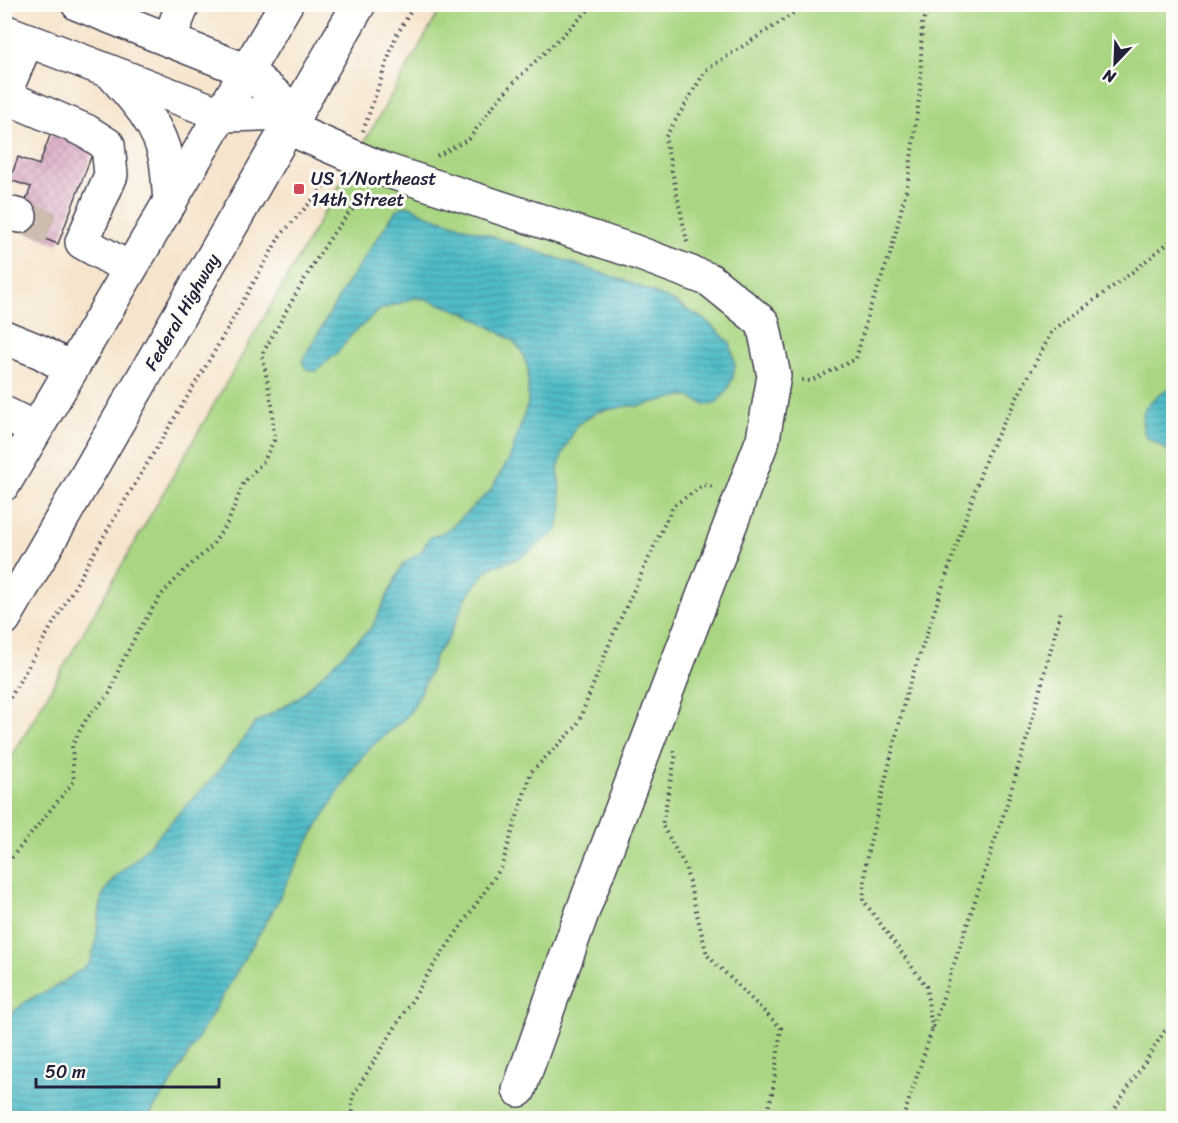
<svg xmlns="http://www.w3.org/2000/svg" width="1178" height="1123" viewBox="0 0 1178 1123" font-family="Sriracha,sans-serif">
	<style>
		.green { fill: #aad683; stroke: #667c5f; stroke-width: 1.5 }
		.water { fill: url(#water-rules); stroke: #386f81; stroke-width: 1.5 }
		.building { fill: url(#building-cross-hatch) }
		.lines { fill: none; stroke-linecap: round; stroke-linejoin: round }
		.minor-tunnel { stroke: #ccbdaf; stroke-width: 33; stroke-dasharray: 33 16; stroke-linecap: butt }
		.minor-casing { stroke: #423f51; stroke-width: 36 }
		.major-casing { stroke: #423f51; stroke-width: 36 }
		.path { stroke: #423f51; stroke-width: 4; stroke-dasharray: 1.5 4.5; stroke-linecap: butt }
		.minor { stroke: #fff; stroke-width: 33 }
		.major { stroke: #fff; stroke-width: 33 }
		.poi-dot { fill: #d1495b; stroke: #fdfcf7; stroke-width: 2 }
		.labels { text-anchor: middle; dominant-baseline: central; stroke-width: 6; stroke-linejoin: round; paint-order: stroke }
		.poi-label { font-size: 18px; fill: #22223b; stroke: #fdfcf7; text-anchor: start }
		.street-label { font-size: 18px; fill: #22223b; stroke: #fdfcf7 }
	</style>
	<defs>
		<pattern id="water-rules" width="6" height="5" patternUnits="userSpaceOnUse" patternTransform="scale(1.5)"><rect width="6" height="5" fill="#4fbcc7"/><path d="M0 2.5h6" fill="none" stroke="#4198a3"/></pattern>
		<pattern id="building-cross-hatch" width="8" height="8" patternUnits="userSpaceOnUse" patternTransform="scale(1.5)"><rect width="8" height="8" fill="#d69dbe"/><path d="M0 0l8 8M0 8l8-8" fill="none" stroke="#ad809c"/></pattern>
	</defs>
	<rect width="100%" height="100%" fill="#fdfcf7"/>
	<filter id="ink" filterUnits="userSpaceOnUse"><feTurbulence type="fractalNoise" baseFrequency=".0167" numOctaves="2"/><feDisplacementMap in="SourceGraphic" scale="12" xChannelSelector="R" yChannelSelector="G"/><feConvolveMatrix kernelMatrix="1 2 1 2 8 2 1 2 1" color-interpolation-filters="sRGB"/></filter>
	<filter id="wash" filterUnits="userSpaceOnUse"><feTurbulence type="fractalNoise" baseFrequency=".008" numOctaves="4" result="noise"/><feDisplacementMap in="SourceGraphic" scale="24" xChannelSelector="R" yChannelSelector="G"/><feGaussianBlur stdDeviation="1.35" result="paint"/><feColorMatrix in="noise" values="0 0 0 0 0 0 0 0 0 0 0 0 0 0 0 0 0 1.4 0 .05"/><feComposite in="paint" operator="in"/></filter>
	<g filter="url(#wash)">
		<rect width="100%" height="100%" fill="#f6e4cc"/>
		<polygon class="green" points="443,5 1173,5 1173,1118 5,1118 5,769"/>
		<g class="water">
			<polygon points="410,206 425,214 626,281 673,301 708,322 730,343 735,365 733,377 727,391 715,404 706,405 690,397 681,396 639,406 627,406 597,412 577,425 562,455 558,470 562,510 556,531 521,557 495,566 487,571 467,596 448,639 435,656 430,672 413,708 404,719 372,746 355,765 307,843 272,912 168,1089 159,1100 148,1118 46,1118 5,1108 5,1019 28,1000 55,987 89,964 95,947 102,896 114,878 140,855 217,773 255,723 298,698 372,627 403,564 421,552 429,538 448,530 490,491 510,458 528,403 528,368 521,350 512,340 468,314 426,299 414,298 380,310 352,334 338,352 315,372 306,369 302,361 346,285 395,212 402,207"/>
			<path d="M1173 385V454L1146 437C1134 408 1152 400 1173 385Z"/>
		</g>
		<g id="blocks">
			<polygon class="building" points="51,133 94,149 58,244 16,228 31,187 10,180 18,157 39,165"/>
		</g>
	</g>
	<g filter="url(#ink)">
		<use href="#blocks" fill-opacity="0" stroke="#423f51" stroke-width="1.5"/>
		<g class="lines">
			<polyline class="minor-tunnel" points="20,216 63,233"/>
			<g class="minor-casing">
				<g id="minor">
					<polyline points="169,40 183,4"/>
					<polyline points="4,95 27,40"/>
					<polyline points="4,96 86,131 108,145 111,175 82,242 130,269"/>
					<polyline points="288,128 382,169 630,250 710,280 763,323 774,376 763,439 582,913 519,1090"/>
					<polyline points="4,212 20,216"/>
					<polyline points="4,337 41,352 71,369"/>
					<polyline points="4,413 36,429"/>
				</g>
			</g>
			<g class="major-casing">
				<g id="major">
					<polyline points="78,4 247,71 296,113"/>
					<polyline points="4,31 223,115 296,113"/>
					<path d="M115 77C137 101 160 127 166 160 168 174 169 189 170 203"/>
					<polyline points="4,484 286,4"/>
					<polyline points="4,619 359,4"/>
				</g>
			</g>
			<g class="path">
				<polyline points="363,131 396,36 415,4"/>
				<polyline points="437,156 469,139 492,107 517,79 595,4"/>
				<polyline points="687,242 665,138 706,70 808,4"/>
				<polyline points="802,380 810,381 856,359 869,311 891,252 908,182 920,91 922,23 933,4"/>
				<polyline points="4,708 118,512 213,354 280,236 333,177"/>
				<polyline points="674,751 676,754 662,825 685,866 707,955 781,1028 773,1089 766,1118"/>
				<path d="M4 867 74 781 72 746 80 730 87 718 110 693 121 664 139 630 161 595 187 568 211 547 229 520 244 482 264 461 274 440 272 405 262 354C284 318 336 212 370 195"/>
				<polyline points="932,1029 926,986 863,900 867,855 906,695 987,455 1052,331 1130,274 1174,238"/>
				<polyline points="353,1118 352,1097 432,968 501,868 531,772 577,726 612,637 673,506 704,485 715,487"/>
				<polyline points="903,1118 1007,804 1029,731 1061,611"/>
				<polyline points="1109,1118 1164,1032 1174,1021"/>
			</g>
			<use href="#minor" class="minor"/>
			<use href="#major" class="major"/>
		</g>
	</g>
	<rect class="poi-dot" x="293" y="183" width="12" height="12" rx="3"/>
	<g class="labels">
		<g class="poi-label">
			<text x="311" y="179">US 1/Northeast<tspan x="311" dy="21">14th Street</tspan></text>
		</g>
		<g class="street-label">
			<text transform="translate(182 312) rotate(-60)">Federal Highway</text>
		</g>
	</g>
	<rect width="1178" height="1123" fill="none" stroke="#fdfcf7" stroke-width="24"/>
	<g transform="translate(1115 63) rotate(203)" stroke="#fdfcf7" stroke-width="4.5" paint-order="stroke">
	<path d="M0-4.5L10 22L0 15L-10 22Z" fill="#22223b"/>
	<text y="-9" font-size="16" font-weight="bold" text-anchor="middle" fill="#22223b">N</text>
	</g>
	<path d="M36 1078v9h183v-9" fill="none" stroke="#22223b" stroke-width="3"/>
	<text x="45" y="1078" font-size="18" fill="#22223b" stroke="#fdfcf7" stroke-width="4.5" paint-order="stroke">50 m</text>
</svg>
